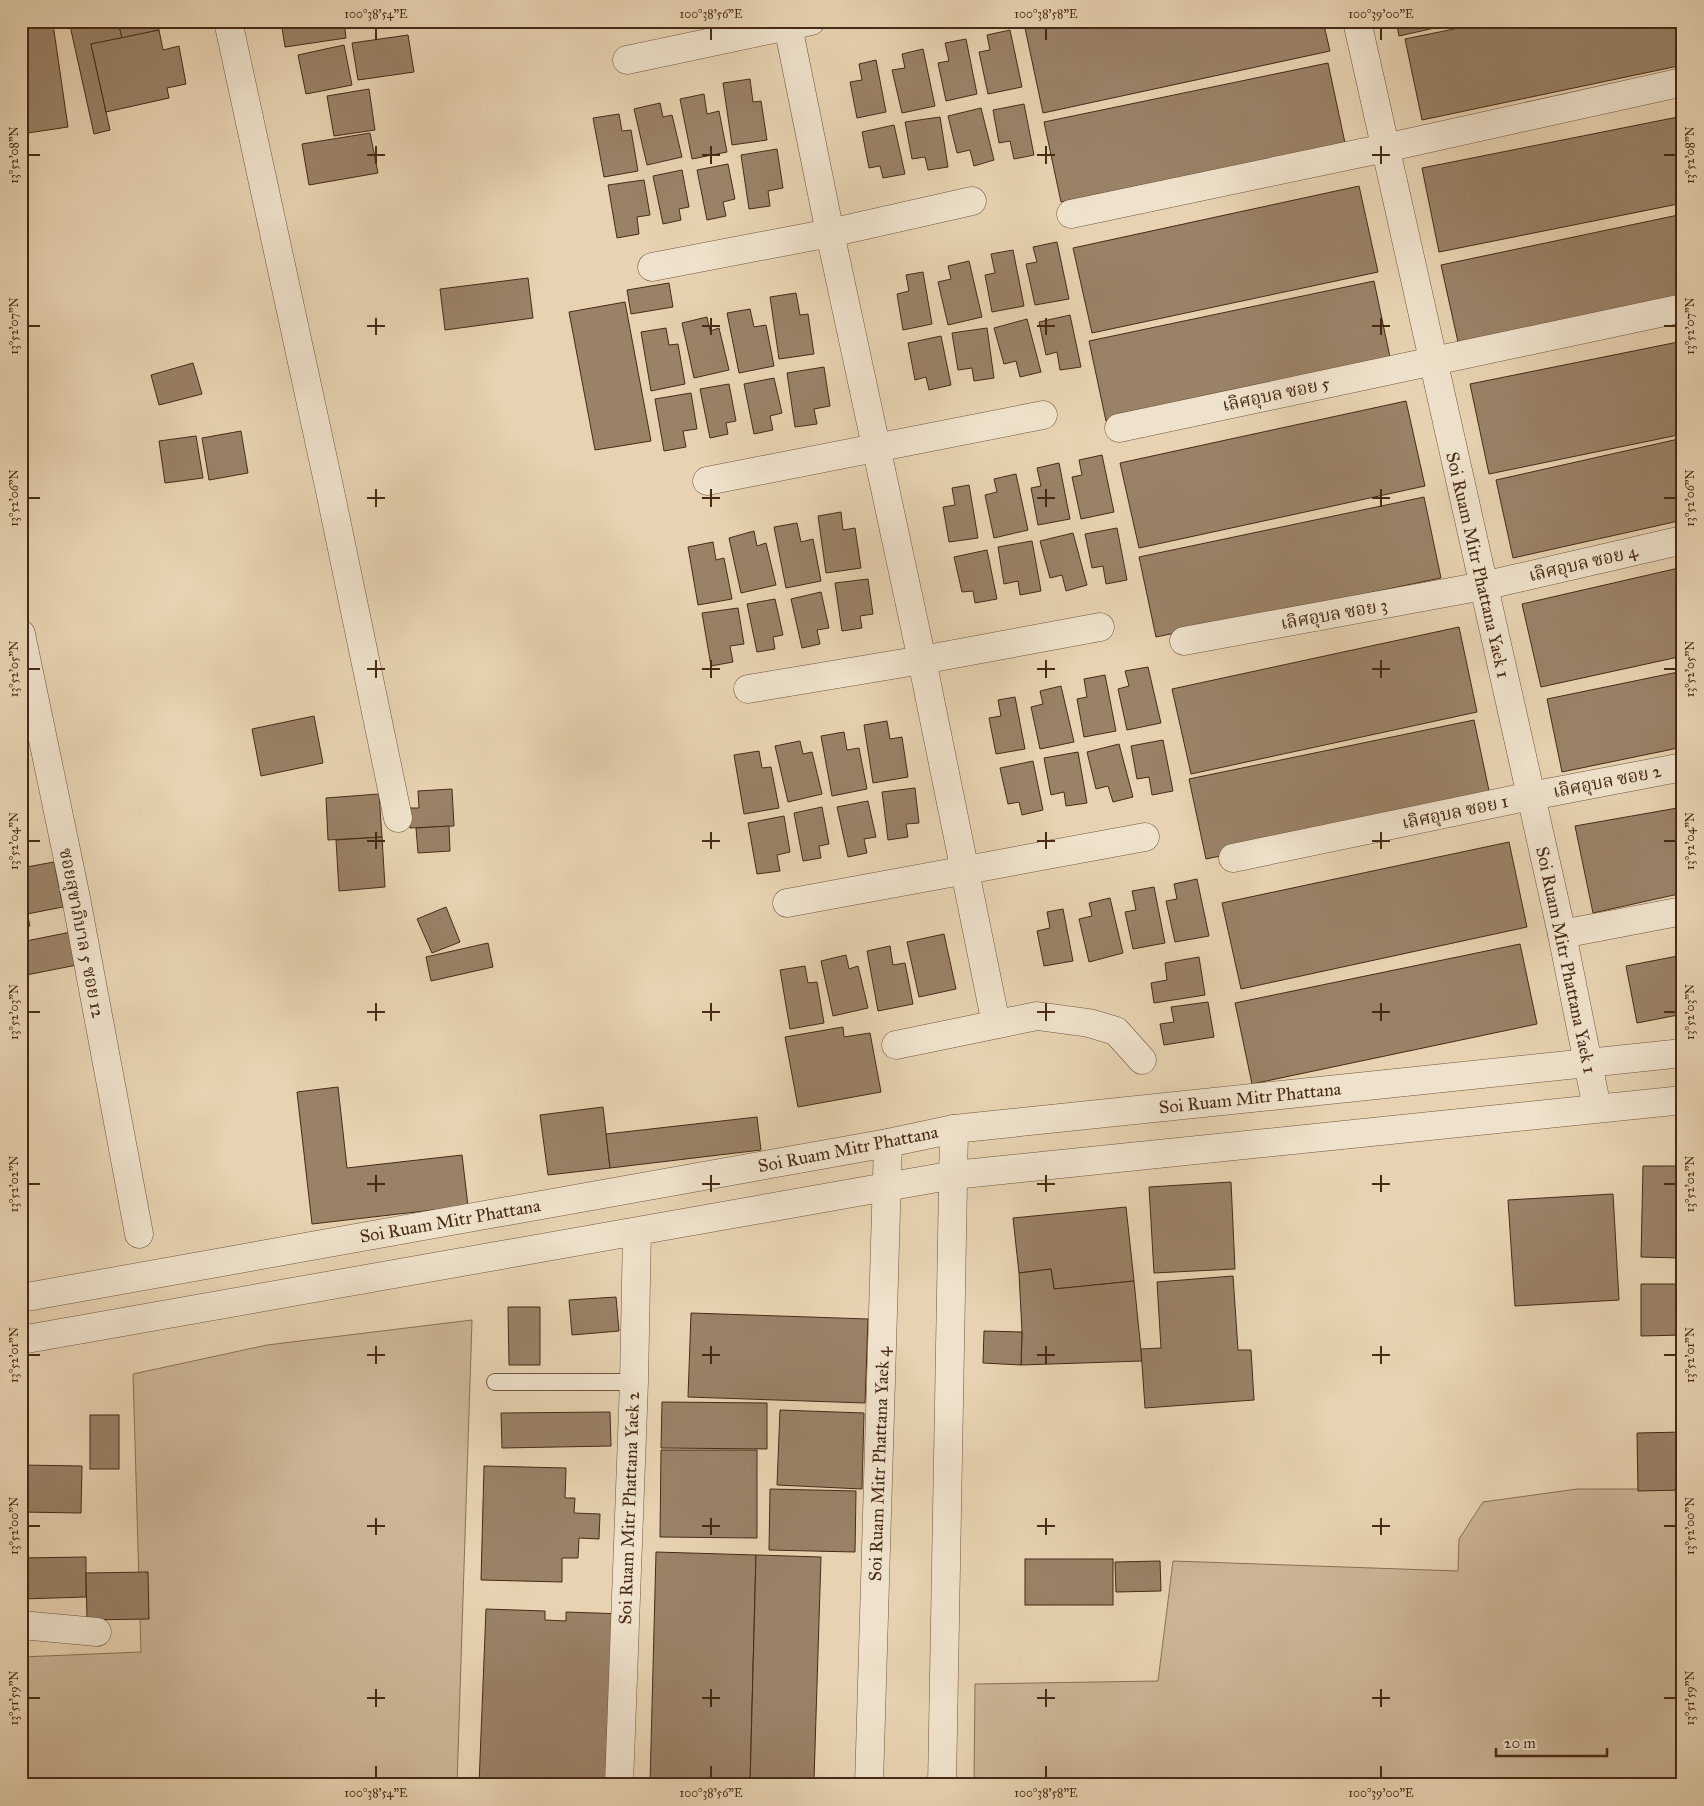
<svg xmlns="http://www.w3.org/2000/svg" width="1704" height="1806" viewBox="0 0 1704 1806" font-family="'IM FELL Great Primer','Noto Serif Thai',serif">
	<style>
		.green { fill: #ccb697; stroke: #8a7056 }
		.building { fill: #9a8267; stroke: #472a16 }
		.lines { fill: none; stroke-linecap: round; stroke-linejoin: round }
		.service-casing { stroke: #6f543d; stroke-width: 18 }
		.minor-casing { stroke: #6f543d; stroke-width: 29 }
		.service { stroke: #efe2cc; stroke-width: 16 }
		.minor { stroke: #efe2cc; stroke-width: 28 }
		.ticks { fill: none; stroke: #472a16; stroke-width: 2 }
		.labels { text-anchor: middle; dominant-baseline: central; stroke-width: 5; stroke-linejoin: round; paint-order: stroke }
		.street-label { font-size: 18px; fill: #472a16; stroke: #efe2cc }
		.neatline { fill: none; stroke: #472a16; stroke-width: 2 }
		.ticks-label { font-size: 12px; text-anchor: middle; fill: #472a16 }
	</style>
	<rect width="100%" height="100%" fill="#e7d3b1"/>
	<filter id="stains"><feTurbulence type="fractalNoise" baseFrequency=".004" numOctaves="4"/><feColorMatrix values="0 0 0 0 .2 0 0 0 0 .09 0 0 0 0 .02 0 0 0 .5 -.17"/></filter>
	<radialGradient id="worn" r=".72"><stop offset=".6" stop-color="#630" stop-opacity="0"/><stop offset="1" stop-color="#630" stop-opacity=".3"/></radialGradient>
	<g class="green">
		<polygon points="472,1320 457,1785 21,1785 21,1657 141,1652 133,1374 267,1345"/>
		<polygon points="1577,1489 1683,1489 1683,1785 974,1785 975,1684 1158,1681 1173,1561 1458,1571 1459,1539 1483,1502"/>
	</g>
	<g class="building">
		<polygon points="69,21 118,21 122,38 91,44 110,130 94,134"/>
		<polygon points="118,21 157,21 159,30 122,38"/>
		<polygon points="281,21 344,21 346,38 285,47"/>
		<polygon points="1055,21 1323,21 1330,51 1043,113 1025,28"/>
		<polygon points="1396,21 1466,21 1399,36"/>
		<polygon points="1493,21 1683,21 1683,65 1422,120 1405,39"/>
		<polygon points="53,24 68,127 21,134 21,29"/>
		<polygon points="159,30 163,50 179,46 186,84 167,88 169,98 106,112 91,44"/>
		<polygon points="1010,30 1022,87 988,94 979,52 990,50 987,35"/>
		<polygon points="408,35 414,72 358,80 352,43"/>
		<polygon points="966,39 977,94 946,101 938,63 949,61 945,43"/>
		<polygon points="344,45 352,85 306,94 298,55"/>
		<polygon points="923,49 935,106 902,113 892,70 905,68 902,54"/>
		<polygon points="876,60 886,112 857,118 850,82 862,80 859,64"/>
		<polygon points="1328,63 1345,143 1061,202 1044,122"/>
		<polygon points="750,79 753,102 761,101 767,140 732,145 723,83"/>
		<polygon points="369,89 375,130 334,136 327,96"/>
		<polygon points="704,94 707,114 719,111 727,152 692,159 680,99"/>
		<polygon points="660,103 663,117 672,115 682,157 647,165 634,109"/>
		<polygon points="1024,104 1034,155 1014,159 1010,141 999,143 993,110"/>
		<polygon points="981,108 994,160 974,166 970,150 957,153 948,116"/>
		<polygon points="619,114 622,131 631,130 638,171 604,177 593,118"/>
		<polygon points="1683,116 1683,203 1439,252 1422,168"/>
		<polygon points="940,117 948,167 928,170 925,157 912,159 905,122"/>
		<polygon points="894,125 905,174 883,178 880,166 869,168 862,132"/>
		<polygon points="370,133 378,173 309,185 302,144"/>
		<polygon points="777,149 783,188 768,191 770,206 749,209 741,155"/>
		<polygon points="728,164 735,199 723,202 726,216 707,220 697,170"/>
		<polygon points="682,170 689,207 679,209 681,220 663,224 653,176"/>
		<polygon points="644,180 650,215 637,217 639,234 617,238 608,185"/>
		<polygon points="1359,186 1378,272 1092,333 1073,248"/>
		<polygon points="1683,214 1683,295 1458,342 1441,265"/>
		<polygon points="1057,242 1069,299 1035,305 1026,264 1037,262 1033,247"/>
		<polygon points="1013,250 1024,306 992,312 985,275 995,273 991,254"/>
		<polygon points="969,261 982,317 948,325 938,282 951,279 948,266"/>
		<polygon points="923,272 932,324 903,330 897,294 909,291 906,275"/>
		<polygon points="528,278 533,318 445,330 440,289"/>
		<polygon points="1374,281 1391,362 1106,421 1089,341"/>
		<polygon points="669,283 673,307 631,314 627,290"/>
		<polygon points="796,293 800,315 808,314 814,354 779,359 770,297"/>
		<polygon points="625,302 651,441 595,450 569,312"/>
		<polygon points="750,309 754,327 766,325 774,366 739,373 727,313"/>
		<polygon points="1070,315 1081,367 1060,370 1057,352 1046,355 1039,322"/>
		<polygon points="707,317 710,331 719,328 729,370 694,378 682,323"/>
		<polygon points="1027,319 1041,372 1020,377 1016,361 1004,364 994,328"/>
		<polygon points="666,328 669,345 678,344 685,384 651,391 641,332"/>
		<polygon points="987,328 994,378 974,381 972,368 958,370 952,333"/>
		<polygon points="941,336 951,385 929,390 926,377 915,380 908,343"/>
		<polygon points="1683,341 1683,434 1489,474 1470,384"/>
		<polygon points="193,363 202,394 159,405 151,375"/>
		<polygon points="824,367 830,406 814,409 817,424 795,427 787,373"/>
		<polygon points="774,378 782,413 770,416 773,430 754,434 744,384"/>
		<polygon points="729,384 736,421 726,423 728,434 710,438 700,389"/>
		<polygon points="691,393 697,429 683,431 686,447 664,451 655,399"/>
		<polygon points="1406,401 1425,486 1139,548 1120,463"/>
		<polygon points="241,431 248,473 209,480 202,438"/>
		<polygon points="196,436 203,478 165,483 159,441"/>
		<polygon points="1683,438 1683,520 1513,558 1496,480"/>
		<polygon points="1102,455 1114,512 1081,519 1072,477 1082,475 1079,460"/>
		<polygon points="1059,463 1070,519 1038,525 1031,488 1041,486 1037,468"/>
		<polygon points="1016,474 1028,530 994,538 985,495 997,492 994,479"/>
		<polygon points="969,485 978,538 949,542 943,507 955,505 952,488"/>
		<polygon points="1424,497 1441,578 1156,637 1139,557"/>
		<polygon points="841,512 843,530 855,528 861,568 826,573 818,516"/>
		<polygon points="797,523 801,542 813,539 821,581 786,588 774,527"/>
		<polygon points="1117,528 1127,580 1106,584 1103,566 1092,568 1085,534"/>
		<polygon points="754,531 757,546 766,543 776,585 741,593 729,538"/>
		<polygon points="1073,533 1087,585 1066,591 1062,575 1050,578 1040,541"/>
		<polygon points="1032,541 1041,591 1020,595 1018,581 1004,584 998,547"/>
		<polygon points="713,542 716,560 724,558 732,599 698,605 688,547"/>
		<polygon points="987,550 997,599 975,603 973,591 962,592 954,557"/>
		<polygon points="1683,567 1683,656 1541,687 1522,604"/>
		<polygon points="868,579 873,614 860,616 862,628 842,631 835,583"/>
		<polygon points="821,592 829,628 817,630 820,644 802,648 791,599"/>
		<polygon points="775,599 783,635 773,637 775,649 757,652 747,604"/>
		<polygon points="738,608 744,644 730,646 733,662 711,666 702,613"/>
		<polygon points="1459,627 1477,712 1191,774 1172,689"/>
		<polygon points="1148,667 1161,723 1127,730 1118,689 1129,686 1125,671"/>
		<polygon points="1683,671 1683,747 1562,772 1547,699"/>
		<polygon points="1105,675 1116,731 1084,737 1077,699 1087,697 1084,679"/>
		<polygon points="1061,686 1074,742 1040,749 1031,707 1043,704 1040,691"/>
		<polygon points="1015,697 1025,749 996,754 989,718 1001,716 998,700"/>
		<polygon points="314,716 323,763 261,776 252,729"/>
		<polygon points="1474,720 1491,800 1206,859 1189,779"/>
		<polygon points="887,721 890,739 902,737 908,777 873,783 864,725"/>
		<polygon points="844,732 847,750 859,748 867,789 832,796 821,736"/>
		<polygon points="1163,740 1173,791 1152,795 1149,777 1137,779 1131,746"/>
		<polygon points="800,741 803,754 812,752 822,794 788,802 775,746"/>
		<polygon points="1119,744 1133,797 1113,802 1108,786 1096,789 1087,752"/>
		<polygon points="759,751 762,768 771,767 779,808 744,814 734,755"/>
		<polygon points="1078,752 1087,803 1066,806 1064,792 1051,795 1044,758"/>
		<polygon points="1033,761 1043,810 1022,815 1019,802 1008,804 1000,768"/>
		<polygon points="915,788 919,823 906,824 908,837 888,840 882,792"/>
		<polygon points="452,789 454,826 410,828 408,808 419,808 418,791"/>
		<polygon points="379,794 382,837 328,840 326,798"/>
		<polygon points="868,801 876,837 864,839 867,853 848,857 837,807"/>
		<polygon points="822,807 829,844 819,846 821,858 803,861 794,813"/>
		<polygon points="1683,807 1683,893 1593,913 1575,826"/>
		<polygon points="784,816 790,852 777,855 780,871 757,874 748,823"/>
		<polygon points="449,826 450,851 418,853 416,828"/>
		<polygon points="382,837 385,887 339,891 336,840"/>
		<polygon points="1509,842 1527,927 1241,989 1222,903"/>
		<polygon points="54,862 63,907 27,914 21,884 21,868"/>
		<polygon points="1197,879 1209,936 1175,942 1166,901 1177,899 1174,884"/>
		<polygon points="21,884 30,926 21,927"/>
		<polygon points="1154,887 1165,943 1133,949 1125,912 1136,910 1132,891"/>
		<polygon points="1110,898 1123,953 1089,962 1079,919 1092,916 1089,903"/>
		<polygon points="446,907 460,942 432,953 417,919"/>
		<polygon points="1063,909 1073,961 1044,966 1037,931 1050,928 1047,912"/>
		<polygon points="71,932 77,965 21,976 21,942"/>
		<polygon points="944,934 956,989 919,997 907,942"/>
		<polygon points="488,943 493,967 431,981 426,957"/>
		<polygon points="1520,944 1537,1024 1252,1084 1235,1003"/>
		<polygon points="890,946 893,965 905,963 913,1004 878,1011 867,951"/>
		<polygon points="846,955 849,969 858,966 868,1008 833,1016 821,961"/>
		<polygon points="1683,955 1683,1014 1637,1023 1626,966"/>
		<polygon points="1199,957 1205,995 1154,1003 1151,983 1167,980 1165,963"/>
		<polygon points="805,966 808,983 817,982 824,1023 790,1029 780,970"/>
		<polygon points="1208,1002 1214,1037 1164,1045 1160,1024 1174,1022 1171,1007"/>
		<polygon points="843,1027 844,1037 870,1033 881,1092 798,1107 785,1037"/>
		<polygon points="338,1087 347,1168 462,1155 468,1206 312,1224 297,1092"/>
		<polygon points="603,1107 610,1168 548,1175 540,1115"/>
		<polygon points="757,1117 761,1150 610,1168 606,1134"/>
		<polygon points="1643,1166 1683,1166 1682,1258 1641,1257"/>
		<polygon points="1231,1182 1235,1269 1154,1273 1149,1187"/>
		<polygon points="1613,1194 1619,1300 1515,1306 1508,1200"/>
		<polygon points="1126,1207 1134,1281 1054,1289 1051,1269 1019,1273 1013,1218"/>
		<polygon points="1051,1269 1054,1289 1134,1281 1142,1361 1021,1365 1022,1332 1019,1273"/>
		<polygon points="1233,1276 1238,1350 1251,1350 1254,1400 1145,1408 1141,1349 1161,1348 1157,1282"/>
		<polygon points="1641,1284 1683,1284 1683,1335 1641,1336"/>
		<polygon points="616,1297 619,1331 572,1335 569,1300"/>
		<polygon points="508,1307 540,1307 540,1365 509,1365"/>
		<polygon points="691,1313 868,1319 865,1403 688,1397"/>
		<polygon points="984,1331 1022,1332 1021,1365 983,1363"/>
		<polygon points="662,1402 767,1403 767,1449 661,1448"/>
		<polygon points="780,1410 864,1413 862,1489 777,1485"/>
		<polygon points="610,1412 611,1446 502,1448 501,1413"/>
		<rect x="90" y="1415" width="29" height="54"/>
		<polygon points="1683,1432 1683,1490 1638,1491 1637,1433"/>
		<polygon points="661,1450 757,1450 757,1538 660,1537"/>
		<polygon points="21,1465 82,1466 81,1513 21,1512"/>
		<polygon points="484,1466 566,1468 565,1498 575,1498 574,1513 600,1514 599,1539 579,1538 578,1558 562,1558 562,1582 481,1580"/>
		<polygon points="770,1489 856,1491 855,1552 769,1550"/>
		<polygon points="656,1552 756,1555 750,1785 650,1785"/>
		<polygon points="756,1555 821,1557 814,1780 794,1780 794,1785 750,1785"/>
		<polygon points="86,1557 86,1597 21,1599 21,1558"/>
		<rect x="1025" y="1559" width="88" height="46"/>
		<polygon points="1160,1561 1161,1591 1116,1592 1115,1562"/>
		<polygon points="148,1572 149,1619 87,1620 86,1573"/>
		<polygon points="486,1609 545,1611 545,1620 566,1621 566,1612 624,1614 617,1785 479,1785"/>
		<polygon points="1529,1782 1603,1785 1529,1785"/>
	</g>
	<g class="lines">
		<g class="service-casing">
			<polyline id="service" points="495,1382 634,1382"/>
		</g>
		<g class="minor-casing">
			<g id="minor">
				<polyline points="228,21 330,491 398,818"/>
				<polyline points="787,21 830,233 922,660 996,1024"/>
				<polyline points="1357,21 1562,934 1597,1108"/>
				<polyline points="627,60 811,21"/>
				<polyline points="1071,214 1385,148 1683,82"/>
				<polyline points="652,267 830,233 972,201"/>
				<polyline points="1119,428 1683,308"/>
				<polyline points="707,481 1043,415"/>
				<polyline points="21,634 75,893 139,1234"/>
				<polyline points="1184,641 1483,586 1683,540"/>
				<polyline points="748,689 922,660 1100,627"/>
				<polyline points="1233,858 1531,796 1683,767"/>
				<polyline points="787,903 1145,837"/>
				<polyline points="1562,934 1683,911"/>
				<polyline points="896,1045 1037,1016 1089,1023 1116,1031 1142,1060"/>
				<polyline points="21,1298 888,1143 954,1129 1683,1053"/>
				<polyline points="21,1340 954,1175 1683,1100"/>
				<polyline points="21,1625 97,1632"/>
				<polyline points="619,1785 634,1382 637,1232"/>
				<polyline points="869,1785 888,1143"/>
				<polyline points="942,1785 954,1129"/>
			</g>
		</g>
		<use href="#service" class="service"/>
		<use href="#minor" class="minor"/>
	</g>
	<path class="ticks" d="M376 28V40M711 28V40M1046 28V40M1381 28V40M376 146V164M711 146V164M1046 146V164M1381 146V164M28 155H40M367 155H385M702 155H720M1037 155H1055M1372 155H1390M1664 155H1676M376 318V335M711 318V335M1046 318V335M1381 318V335M28 326H40M367 326H385M702 326H720M1037 326H1055M1372 326H1390M1664 326H1676M376 489V507M711 489V507M1046 489V507M1381 489V507M28 498H40M367 498H385M702 498H720M1037 498H1055M1372 498H1390M1664 498H1676M376 660V678M711 660V678M1046 660V678M1381 660V678M28 669H40M367 669H385M702 669H720M1037 669H1055M1372 669H1390M1664 669H1676M376 832V849M711 832V849M1046 832V849M1381 832V849M28 841H40M367 841H385M702 841H720M1037 841H1055M1372 841H1390M1664 841H1676M376 1003V1021M711 1003V1021M1046 1003V1021M1381 1003V1021M28 1012H40M367 1012H385M702 1012H720M1037 1012H1055M1372 1012H1390M1664 1012H1676M376 1175V1192M711 1175V1192M1046 1175V1192M1381 1175V1192M28 1184H40M367 1184H385M702 1184H720M1037 1184H1055M1372 1184H1390M1664 1184H1676M376 1346V1364M711 1346V1364M1046 1346V1364M1381 1346V1364M28 1355H40M367 1355H385M702 1355H720M1037 1355H1055M1372 1355H1390M1664 1355H1676M376 1518V1535M711 1518V1535M1046 1518V1535M1381 1518V1535M28 1526H40M367 1526H385M702 1526H720M1037 1526H1055M1372 1526H1390M1664 1526H1676M376 1689V1707M711 1689V1707M1046 1689V1707M1381 1689V1707M28 1698H40M367 1698H385M702 1698H720M1037 1698H1055M1372 1698H1390M1664 1698H1676M376 1766V1778M711 1766V1778M1046 1766V1778M1381 1766V1778"/>
	<g class="labels">
		<g class="street-label">
			<text transform="translate(1276 394) rotate(-12)">เลิศอุบล ซอย 5</text>
			<text transform="translate(1583 563) rotate(-13)">เลิศอุบล ซอย 4</text>
			<text transform="translate(1478 565) rotate(77)">Soi Ruam Mitr Phattana Yaek 1</text>
			<text transform="translate(1334 614) rotate(-10)">เลิศอุบล ซอย 3</text>
			<text transform="translate(1607 781) rotate(-11)">เลิศอุบล ซอย 2</text>
			<text transform="translate(1455 812) rotate(-12)">เลิศอุบล ซอย 1</text>
			<text transform="translate(82 933) rotate(79)">ซอยสุขาภิบาล 5 ซอย 12</text>
			<text transform="translate(1566 960) rotate(78)">Soi Ruam Mitr Phattana Yaek 1</text>
			<text transform="translate(1250 1098) rotate(-6)">Soi Ruam Mitr Phattana</text>
			<text transform="translate(848 1149) rotate(-11)">Soi Ruam Mitr Phattana</text>
			<text transform="translate(450 1221) rotate(-10)">Soi Ruam Mitr Phattana</text>
			<text transform="translate(879 1464) rotate(-88)">Soi Ruam Mitr Phattana Yaek 4</text>
			<text transform="translate(629 1508) rotate(-88)">Soi Ruam Mitr Phattana Yaek 2</text>
		</g>
	</g>
	<rect width="1704" height="1806" fill="none" stroke="#e7d3b1" stroke-width="55"/>
	<path d="M1496 1748v8h111v-8" fill="none" stroke="#472a16" stroke-width="2.5"/>
	<text x="1504" y="1748" font-size="15" fill="#472a16" stroke="#efe2cc" stroke-width="4" paint-order="stroke">20 m</text>
	<rect x="28" y="28" width="1648" height="1750" class="neatline"/>
	<g class="ticks-label">
		<text x="376" y="18">100°38'54"E</text>
		<text x="711" y="18">100°38'56"E</text>
		<text x="1046" y="18">100°38'58"E</text>
		<text x="1381" y="18">100°39'00"E</text>
		<text transform="translate(14 155) rotate(-90)" y="4">13°52'08"N</text>
		<text transform="translate(1690 155) rotate(-90)" y="4">13°52'08"N</text>
		<text transform="translate(14 326) rotate(-90)" y="4">13°52'07"N</text>
		<text transform="translate(1690 326) rotate(-90)" y="4">13°52'07"N</text>
		<text transform="translate(14 498) rotate(-90)" y="4">13°52'06"N</text>
		<text transform="translate(1690 498) rotate(-90)" y="4">13°52'06"N</text>
		<text transform="translate(14 669) rotate(-90)" y="4">13°52'05"N</text>
		<text transform="translate(1690 669) rotate(-90)" y="4">13°52'05"N</text>
		<text transform="translate(14 841) rotate(-90)" y="4">13°52'04"N</text>
		<text transform="translate(1690 841) rotate(-90)" y="4">13°52'04"N</text>
		<text transform="translate(14 1012) rotate(-90)" y="4">13°52'03"N</text>
		<text transform="translate(1690 1012) rotate(-90)" y="4">13°52'03"N</text>
		<text transform="translate(14 1184) rotate(-90)" y="4">13°52'02"N</text>
		<text transform="translate(1690 1184) rotate(-90)" y="4">13°52'02"N</text>
		<text transform="translate(14 1355) rotate(-90)" y="4">13°52'01"N</text>
		<text transform="translate(1690 1355) rotate(-90)" y="4">13°52'01"N</text>
		<text transform="translate(14 1526) rotate(-90)" y="4">13°52'00"N</text>
		<text transform="translate(1690 1526) rotate(-90)" y="4">13°52'00"N</text>
		<text transform="translate(14 1698) rotate(-90)" y="4">13°51'59"N</text>
		<text transform="translate(1690 1698) rotate(-90)" y="4">13°51'59"N</text>
		<text x="376" y="1797">100°38'54"E</text>
		<text x="711" y="1797">100°38'56"E</text>
		<text x="1046" y="1797">100°38'58"E</text>
		<text x="1381" y="1797">100°39'00"E</text>
	</g>
	<rect width="100%" height="100%" filter="url(#stains)"/>
	<rect width="100%" height="100%" fill="url(#worn)"/>
</svg>
